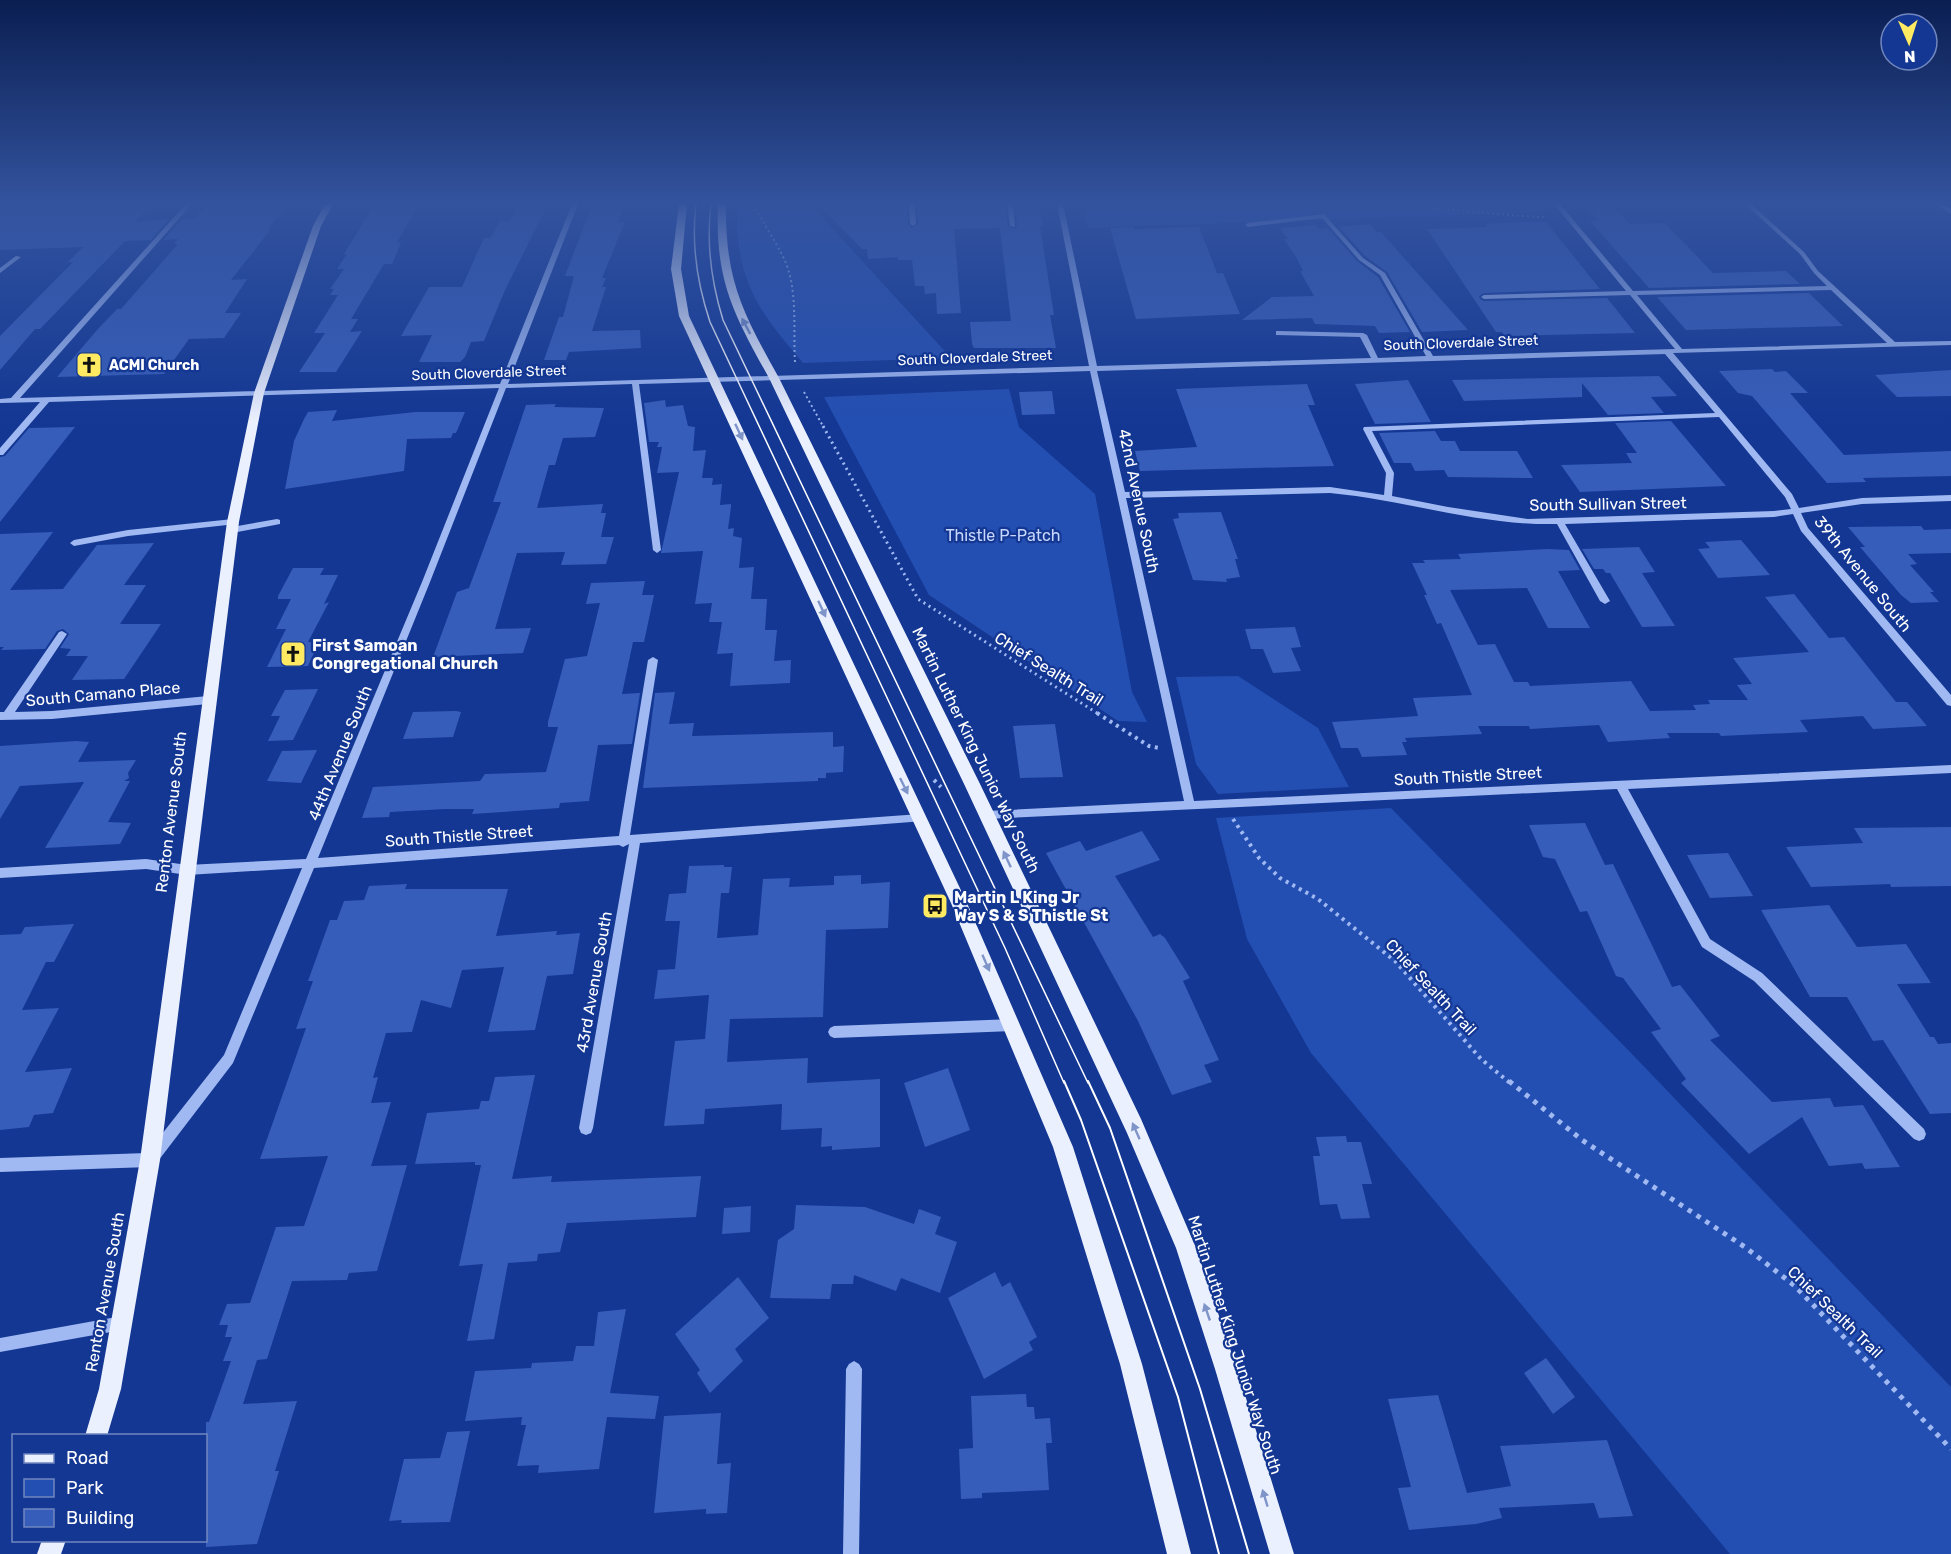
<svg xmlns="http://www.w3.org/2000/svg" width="1951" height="1554" viewBox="0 0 1951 1554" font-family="Rubik,sans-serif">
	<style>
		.green { fill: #244fb2 }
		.building { fill: #365dba }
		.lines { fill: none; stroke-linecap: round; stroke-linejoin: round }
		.path-far3 { stroke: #a0b9f2; stroke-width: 2; stroke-dasharray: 2 3; stroke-linecap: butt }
		.path-far2 { stroke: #a0b9f2; stroke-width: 3; stroke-dasharray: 2 4; stroke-linecap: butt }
		.path-far1 { stroke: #a0b9f2; stroke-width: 4; stroke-dasharray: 3 4.5; stroke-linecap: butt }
		.path { stroke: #a0b9f2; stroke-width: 5; stroke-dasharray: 4.5 6; stroke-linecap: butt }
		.minor { fill: #a0b9f2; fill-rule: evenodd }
		.major { fill: #ebf0ff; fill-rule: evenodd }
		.tram-far1 { stroke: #fff; stroke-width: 1.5 }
		.tram { stroke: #fff; stroke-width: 2 }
		.oneway { fill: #7f94c9 }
		.labels { text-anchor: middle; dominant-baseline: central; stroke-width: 4.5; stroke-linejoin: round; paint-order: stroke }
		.far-street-label { font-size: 14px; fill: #fff; stroke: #133793 }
		.far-poi-label { font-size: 14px; font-weight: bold; fill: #fff; stroke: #133793; text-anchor: start }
		.street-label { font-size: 16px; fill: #fff; stroke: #133793 }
		.park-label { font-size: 16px; fill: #c8d7fd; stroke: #133793 }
		.poi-label { font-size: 16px; font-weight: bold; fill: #fff; stroke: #133793; text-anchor: start }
	</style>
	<rect width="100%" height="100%" fill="#133793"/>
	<g class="green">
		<path d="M740 204H810L951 358 803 363C771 325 745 296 739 245 737 230 735 218 740 204Z"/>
		<polygon points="1081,204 1539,204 1546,212 1088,228"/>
		<polygon points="1009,389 1019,427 1095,494 1132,692 1147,722 1118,721 929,595 824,397"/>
		<polygon points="1238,676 1318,728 1349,787 1218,794 1196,764 1176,677"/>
		<polygon points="1391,808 1633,1055 1951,1387 1951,1554 1730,1554 1311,1053 1247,939 1216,818"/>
	</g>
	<g class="building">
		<polygon points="0,204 67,204 65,206 150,204 136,222 169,219 151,240 125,241 40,329 35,329 0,370 0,336 73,262 68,262 83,247 0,250"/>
		<polygon points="209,204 287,204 268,229 271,229 231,280 247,279 225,313 241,313 224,338 189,339 164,374 57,377 97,330 117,309 121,309 178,244 174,244 178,239 163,240 182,219 195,218"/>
		<polygon points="523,204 548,204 505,290 484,341 471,342 465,357 460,362 419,362 432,335 401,336 429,287 462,287 484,238 490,238 500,221 510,221 517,208 521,208"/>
		<polygon points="624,204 618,222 625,222 602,278 606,278 602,287 606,287 592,331 640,330 641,348 569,352 566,360 544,360 559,317 563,317 574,276 565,276 592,205"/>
		<polygon points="818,204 907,204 908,224 912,228 918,224 917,204 1005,204 1008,226 1015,229 1017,227 1015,204 1039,204 1043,226 1040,226 1054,315 1050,315 1056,348 974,348 972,344 970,322 1011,321 1000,228 954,229 961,313 937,314 936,293 925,294 924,286 915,286 912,260 898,260 898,257 868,259 867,249 862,249"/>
		<polygon points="1583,204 1611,204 1630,224 1665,223 1713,273 1786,271 1800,284 1649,288 1590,221 1598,220"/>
		<polygon points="373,207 417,207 397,242 401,243 392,264 384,264 351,319 358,319 350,332 362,331 336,372 299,372 325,333 314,333 338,295 330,295 334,289 330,289 344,269 337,269 347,254 344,254"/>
		<polygon points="1519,222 1546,222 1600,289 1484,293 1479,296 1480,299 1484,301 1607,298 1635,333 1504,336 1502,332 1496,332 1427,229 1488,227 1485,224"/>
		<polygon points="1370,224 1377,232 1381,232 1468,330 1422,332 1387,272 1365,256 1339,227"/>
		<polygon points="1316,225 1319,229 1328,228 1357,261 1378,277 1410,332 1379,333 1375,326 1315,324 1312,318 1242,320 1272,297 1314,296 1300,271 1303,271 1296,257 1284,239 1288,239 1280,228"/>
		<polygon points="1133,227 1134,229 1199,227 1217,273 1223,273 1240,314 1136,319 1110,228"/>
		<polygon points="1809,293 1843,326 1686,330 1657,297"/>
		<polygon points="1772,369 1775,372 1786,371 1808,393 1790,393 1844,455 1951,451 1951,476 1863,478 1866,482 1827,483 1752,396 1738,393 1719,371"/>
		<polygon points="1951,370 1951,396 1897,397 1875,375"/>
		<polygon points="1659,376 1677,396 1651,397 1664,413 1608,415 1582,383 1582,397 1464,401 1452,380"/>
		<polygon points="1408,380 1431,422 1375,424 1355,384"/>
		<polygon points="1307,384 1315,405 1308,405 1334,466 1140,471 1135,451 1197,447 1176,389"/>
		<polygon points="1052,391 1055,414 1022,415 1019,392"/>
		<polygon points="665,400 666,407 683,405 688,426 695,427 693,451 706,450 702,478 713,478 712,485 722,484 720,505 731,504 731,507 728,529 734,528 733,536 742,538 739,568 754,567 751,599 767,599 765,630 777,630 774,661 791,660 790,683 730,686 733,653 717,654 722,622 709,622 712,603 695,604 703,551 661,553 679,472 657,473 662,447 657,447 659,442 649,442 644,403"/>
		<polygon points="556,404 554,407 604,408 595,437 563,438 555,465 549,465 537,508 603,504 601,513 606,513 601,537 614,537 606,564 561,565 565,552 517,553 495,629 531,628 523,653 433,657 457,592 469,588 501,502 493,502 526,405"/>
		<polygon points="337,410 332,421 415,412 465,412 456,433 453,433 451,438 407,439 404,471 285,489 294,441 304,419 308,412"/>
		<polygon points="1671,421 1726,486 1580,492 1561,465 1632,463 1626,453 1637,453 1615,423"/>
		<polygon points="75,427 0,522 0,457 5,456 29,428"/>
		<polygon points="1435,431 1441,441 1455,441 1460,451 1517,451 1533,478 1448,477 1444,470 1415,471 1411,463 1394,463 1379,433"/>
		<polygon points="1221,512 1238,559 1235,559 1240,577 1226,579 1227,582 1193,580 1173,519 1179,518 1178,513"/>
		<polygon points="1921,526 1924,530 1951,529 1951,553 1908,554 1917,564 1910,565 1934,592 1930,592 1939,602 1911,603 1901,595 1860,547 1865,547 1848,527"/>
		<polygon points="53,532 10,590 63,589 97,545 154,543 124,585 146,585 120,624 161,624 124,679 72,680 88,656 66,656 71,649 60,648 69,634 63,629 57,631 45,649 1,650 4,647 0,647 0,534"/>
		<polygon points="1741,540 1747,547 1770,575 1718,578 1698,549 1710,548 1705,542"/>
		<polygon points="1639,547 1655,572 1642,573 1675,626 1642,627 1610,573 1606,573 1603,569 1594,569 1582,549"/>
		<polygon points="1547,549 1569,550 1580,570 1558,571 1590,628 1548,628 1527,588 1450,590 1478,645 1495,644 1514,682 1528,682 1530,686 1631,681 1650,711 1696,710 1693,705 1710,704 1708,700 1748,700 1737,685 1752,684 1733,658 1809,652 1765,597 1794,594 1829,638 1844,637 1896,702 1907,702 1927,726 1873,729 1863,716 1800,720 1808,732 1721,736 1719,733 1667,733 1670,738 1608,742 1599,725 1530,729 1529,726 1478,726 1482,734 1405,738 1407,742 1402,742 1407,755 1362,757 1358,748 1341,748 1332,722 1418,716 1413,698 1472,695 1441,623 1437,624 1424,595 1427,595 1412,563 1425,563 1423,560 1461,559 1458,554"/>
		<polygon points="293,568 324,568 320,575 338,575 324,604 329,602 308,642 319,642 308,666 267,667 286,629 276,629 291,599 278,599 278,596"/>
		<polygon points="645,581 642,595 654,595 644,642 633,642 622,694 640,693 632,744 598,745 589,801 560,803 559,808 472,814 474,809 446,809 390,812 389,817 362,818 373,787 480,781 485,774 546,772 558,727 548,727 548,722 565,659 587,656 600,603 586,604 591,583"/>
		<polygon points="1295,627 1301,647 1291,648 1301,671 1273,673 1263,649 1251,649 1245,629"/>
		<polygon points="318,689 293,740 268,741 280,716 271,716 285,690"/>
		<polygon points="675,692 669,724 694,723 692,736 833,732 833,747 844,746 843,772 826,773 826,778 818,778 818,781 643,788 655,693"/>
		<polygon points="456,711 461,712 453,737 403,739 413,712"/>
		<polygon points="1055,724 1063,777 1020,778 1013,726"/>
		<polygon points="76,741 89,742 78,762 136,760 128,773 129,778 124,781 130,781 108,822 131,823 120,844 45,848 84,782 20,786 0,819 0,746"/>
		<polygon points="317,750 301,783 267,781 282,751"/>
		<polygon points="1585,823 1605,865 1613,864 1672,987 1680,985 1720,1036 1710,1040 1772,1102 1830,1098 1834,1107 1863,1105 1900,1167 1865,1169 1862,1163 1829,1166 1802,1117 1749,1154 1681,1083 1686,1079 1651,1032 1661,1029 1623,978 1616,976 1587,911 1580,912 1555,859 1543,857 1529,825"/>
		<polygon points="1951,827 1951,886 1891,887 1890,884 1811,887 1786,847 1863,843 1854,828"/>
		<polygon points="1142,831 1160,860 1115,876 1153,937 1160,934 1165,938 1190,978 1183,981 1219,1060 1204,1065 1212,1082 1172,1095 1138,1021 1046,853 1080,841 1086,851"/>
		<polygon points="1728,853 1753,896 1710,898 1687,855"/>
		<polygon points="724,865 724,867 732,867 729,893 721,893 717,938 758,935 763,879 790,878 789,887 834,885 834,876 861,875 861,884 890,882 888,928 826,930 823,1017 730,1019 727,1062 808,1058 807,1083 880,1079 880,1147 832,1150 832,1146 821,1147 822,1128 781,1130 782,1104 705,1109 704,1124 664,1126 675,1041 705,1039 709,995 654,999 658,970 675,969 680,921 665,921 669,894 686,893 689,866"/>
		<polygon points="407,884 405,889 508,889 496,936 557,931 556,935 580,933 573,974 547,976 535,1030 488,1032 504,967 462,970 451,1008 421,1000 412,1032 386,1033 373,1078 378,1077 371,1103 391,1102 371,1166 407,1165 377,1271 349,1273 347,1280 292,1281 267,1359 257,1360 243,1404 297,1401 275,1471 279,1471 257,1544 206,1547 206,1422 209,1422 231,1361 223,1361 232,1337 225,1337 228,1325 219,1325 227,1304 250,1303 276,1227 304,1226 328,1156 260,1159 306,1028 296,1029 313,981 308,981 330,920 337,920 344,901 364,900 369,886"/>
		<polygon points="1829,905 1857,947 1906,944 1931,983 1897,984 1930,1037 1934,1037 1938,1044 1951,1043 1951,1113 1930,1114 1883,1040 1873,1041 1847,997 1810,997 1761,910"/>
		<polygon points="74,924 54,962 46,962 22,1010 59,1008 25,1072 72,1068 53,1113 34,1115 29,1127 0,1130 0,935 21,934 25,927"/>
		<polygon points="948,1068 970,1130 925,1147 904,1083"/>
		<polygon points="535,1075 512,1179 552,1176 551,1182 701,1176 696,1217 567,1223 560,1252 538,1254 537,1261 508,1263 494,1339 467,1341 483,1264 459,1266 481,1165 475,1165 475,1162 415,1164 427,1113 479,1109 481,1101 489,1101 495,1077"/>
		<polygon points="1346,1136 1347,1142 1361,1142 1372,1184 1362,1184 1370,1218 1341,1219 1337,1204 1320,1205 1313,1156 1320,1156 1316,1137"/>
		<polygon points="796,1205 865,1207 914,1224 919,1209 941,1217 935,1234 957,1242 940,1293 901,1278 896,1291 854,1275 853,1284 832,1284 830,1299 770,1298 778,1240 794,1229"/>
		<polygon points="751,1206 750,1232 722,1234 724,1208"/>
		<polygon points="995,1272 1002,1287 1010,1282 1037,1337 1029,1342 1033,1350 984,1379 948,1298"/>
		<polygon points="738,1277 769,1318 735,1349 743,1361 710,1393 697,1373 700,1370 675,1334"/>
		<polygon points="626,1309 610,1393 659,1396 655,1419 607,1417 599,1469 538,1473 539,1465 517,1466 526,1425 521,1425 522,1417 465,1421 475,1371 531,1368 532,1363 573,1361 576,1346 594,1346 598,1312"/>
		<polygon points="1546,1358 1575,1397 1553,1414 1524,1373"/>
		<polygon points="1026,1394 1027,1407 1034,1407 1035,1419 1050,1418 1052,1443 1046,1443 1049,1490 982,1493 982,1498 961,1499 959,1449 973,1448 971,1396"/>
		<polygon points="1438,1395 1467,1493 1511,1486 1500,1446 1607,1440 1633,1516 1599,1518 1594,1503 1499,1508 1502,1518 1476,1524 1409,1530 1398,1488 1411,1487 1388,1399"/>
		<polygon points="721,1413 717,1464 731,1463 727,1513 706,1514 706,1509 654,1513 664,1416"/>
		<polygon points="470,1431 450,1522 401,1523 402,1520 389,1521 404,1459 440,1458 447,1432"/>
	</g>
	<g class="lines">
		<g class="path-far3">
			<path d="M754 204C763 224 776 241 785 261 798 290 793 331 795 362"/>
			<path d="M1419 204 1423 208C1465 210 1505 216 1547 217"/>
			<polyline points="804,392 824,428"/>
		</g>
		<polyline class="path-far2" points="823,426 918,599 1100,715"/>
		<g class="path-far1">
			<polyline points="1097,713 1149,746 1159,748"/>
			<polyline points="934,780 941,787"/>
			<polyline points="1233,819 1259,858 1280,878 1318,899 1395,961 1481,1059 1510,1083"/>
		</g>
		<polyline class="path" points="1509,1081 1582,1140 1745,1247 1795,1286 1951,1449"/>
		<g class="minor">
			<path d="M186 204H192L20 398 500 384 572 204H578L508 384 1089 366 1057 204H1063L1097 366 1371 358 1360 337 1276 335V331H1279L1363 333 1367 335 1378 358 1426 356 1380 275 1359 260 1322 218 1248 227 1245 225 1248 223 1324 214 1363 258 1385 273 1433 356 1675 349 1630 295 1484 299 1481 297 1484 295 1626 291 1554 204H1560L1633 291 1827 286 1814 273 1800 254 1745 204H1751L1804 252 1818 271 1895 342 1951 341V345L1673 353 1792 494 1799 508 1862 498 1951 495V501L1862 504 1801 513 1808 528 1951 695V706L1947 705 1801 531 1793 514 1774 517 1565 524 1610 601 1605 604 1600 601 1557 524C1480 526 1406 500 1330 493L1126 498 1194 801 1951 765V773L1628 789 1710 939 1762 973 1924 1129 1926 1134 1924 1139 1919 1141 1914 1139 1754 981 1702 947 1617 789 986 819 982 818 981 815 982 812 986 811 1184 801 1090 371 639 384 661 550 657 553 653 550 632 384 506 388 430 582 318 858 619 836 648 660 653 657 658 660 630 835 920 814 924 815 925 818 924 821 640 843 593 1128 591 1133 586 1135 581 1133 579 1128 629 844 623 847 619 845 314 868 233 1063 155 1165 150 1167 0 1172V1158L147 1153 224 1055 302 868 187 875 146 869 0 878V868L146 859 187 865 306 859 422 582 499 388 49 402 3 455H0V448L40 402 0 403V399L11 398ZM1831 290 1887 343 1682 349 1637 295ZM1665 354 1715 413 1364 427 1363 429 1386 473 1384 495 1330 487 1125 492 1097 371ZM1719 417 1785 497 1791 509 1774 511 1528 519 1448 507 1392 496 1394 473 1372 431Z"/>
			<polygon points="909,204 915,204 916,224 913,226 910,224"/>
			<polygon points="1007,204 1013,204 1015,227 1010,226"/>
			<polygon points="1935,204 1942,204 1951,209 1951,214"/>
			<polygon points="16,256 21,257 0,273 0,268"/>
			<polygon points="233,519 236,520 236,524 128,536 74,546 70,543 74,540 128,530"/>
			<polygon points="277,519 280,520 280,524 232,533 228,530 232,527"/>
			<polygon points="62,631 67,634 15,712 52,711 208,696 213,700 208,704 52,719 0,720 0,712 4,712 59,632"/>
			<polygon points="1013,1019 1017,1021 1019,1025 1017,1029 1013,1031 834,1038 830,1036 828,1032 830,1028 834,1026"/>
			<polygon points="122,1316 127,1318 129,1323 127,1328 122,1330 0,1352 0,1338"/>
			<polygon points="854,1361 859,1364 862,1369 859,1554 843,1554 846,1369 849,1364"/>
		</g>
		<g class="major">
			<polygon points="325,204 333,204 321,226 264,393 239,522 160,1160 121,1389 107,1436 85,1436 99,1389 140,1160 227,522 254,393 313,226"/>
			<polygon points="679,204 687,204 681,269 689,316 967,903 1073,1147 1142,1364 1191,1554 1167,1554 1120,1364 1053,1147 951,903 679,316 671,269"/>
			<path d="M718 204H726C725 281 743 313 779 378L981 786 1141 1119 1196 1248 1237 1369 1294 1554H1270L1215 1369 1176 1248 1127 1133 965 786 769 378C733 313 715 281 718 204Z"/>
			<polygon points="42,1540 66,1540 61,1554 37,1554"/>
		</g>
		<g class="tram-far1">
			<path d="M696 204C691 245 697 283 710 322L1005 948 1064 1083"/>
			<path d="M711 204C706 244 711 281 723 320L1088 1083"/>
		</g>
		<g class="tram">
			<polyline points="1064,1081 1081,1120 1178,1397 1219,1554"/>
			<polyline points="1088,1081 1110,1128 1200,1389 1249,1554"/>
		</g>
	</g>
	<defs><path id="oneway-solid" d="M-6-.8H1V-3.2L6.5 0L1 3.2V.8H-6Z" transform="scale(1.5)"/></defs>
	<g class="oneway">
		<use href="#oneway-solid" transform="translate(746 326) rotate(-118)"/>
		<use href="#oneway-solid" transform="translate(739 432) rotate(65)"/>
		<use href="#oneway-solid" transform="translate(822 609) rotate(65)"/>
		<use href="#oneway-solid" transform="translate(904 786) rotate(64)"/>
		<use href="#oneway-solid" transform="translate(1007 859) rotate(-115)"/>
		<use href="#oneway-solid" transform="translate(986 963) rotate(66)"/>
		<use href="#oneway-solid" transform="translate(1136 1131) rotate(-114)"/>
		<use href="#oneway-solid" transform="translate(1207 1312) rotate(-109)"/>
		<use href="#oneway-solid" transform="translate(1265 1498) rotate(-107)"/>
	</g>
	<linearGradient id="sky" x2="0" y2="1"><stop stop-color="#0a1e51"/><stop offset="0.48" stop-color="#33539e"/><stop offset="1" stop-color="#33539e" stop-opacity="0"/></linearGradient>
	<rect width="1951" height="421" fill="url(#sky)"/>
	<defs>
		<g id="church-square" transform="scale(1.35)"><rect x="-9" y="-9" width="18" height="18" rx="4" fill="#ffea61" stroke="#133793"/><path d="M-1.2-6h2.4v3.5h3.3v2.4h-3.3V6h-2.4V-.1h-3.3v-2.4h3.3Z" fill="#111"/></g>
		<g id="bus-square" transform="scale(1.35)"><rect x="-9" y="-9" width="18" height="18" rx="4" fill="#ffea61" stroke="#133793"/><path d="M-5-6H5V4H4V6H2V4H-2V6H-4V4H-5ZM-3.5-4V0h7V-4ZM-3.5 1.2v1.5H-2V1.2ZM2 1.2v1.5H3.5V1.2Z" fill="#111"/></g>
	</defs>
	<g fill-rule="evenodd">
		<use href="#church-square" x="89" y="365"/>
		<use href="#church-square" x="293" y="654"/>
		<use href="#bus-square" x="935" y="906"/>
	</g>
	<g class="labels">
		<g class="far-street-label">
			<text transform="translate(1461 343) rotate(-2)">South Cloverdale Street</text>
			<text transform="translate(975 358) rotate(-2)">South Cloverdale Street</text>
			<text transform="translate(489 373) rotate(-2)">South Cloverdale Street</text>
		</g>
		<g class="far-poi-label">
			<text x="109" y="365">ACMI Church</text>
		</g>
		<g class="street-label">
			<text transform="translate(1139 501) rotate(78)">42nd Avenue South</text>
			<text transform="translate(1608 504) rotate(-1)">South Sullivan Street</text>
			<text transform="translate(1863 574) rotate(51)">39th Avenue South</text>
			<text transform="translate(1049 669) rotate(32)">Chief Sealth Trail</text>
			<text transform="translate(103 694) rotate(-5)">South Camano Place</text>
			<text transform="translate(976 750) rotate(64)">Martin Luther King Junior Way South</text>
			<text transform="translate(340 753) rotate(-68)">44th Avenue South</text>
			<text transform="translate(1468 776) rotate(-3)">South Thistle Street</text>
			<text transform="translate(171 812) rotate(-83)">Renton Avenue South</text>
			<text transform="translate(459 836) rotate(-4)">South Thistle Street</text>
			<text transform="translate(594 982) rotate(-80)">43rd Avenue South</text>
			<text transform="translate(1431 987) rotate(47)">Chief Sealth Trail</text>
			<text transform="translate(105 1292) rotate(-80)">Renton Avenue South</text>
			<text transform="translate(1835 1312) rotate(44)">Chief Sealth Trail</text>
			<text transform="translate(1235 1345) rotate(72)">Martin Luther King Junior Way South</text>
		</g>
		<g class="park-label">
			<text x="1003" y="535">Thistle P-Patch</text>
		</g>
		<g class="poi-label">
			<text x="312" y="645">First Samoan<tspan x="312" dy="18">Congregational Church</tspan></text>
			<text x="954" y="897">Martin L King Jr<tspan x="954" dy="18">Way S &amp; S Thistle St</tspan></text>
		</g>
	</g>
	<rect x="12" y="1434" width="195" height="108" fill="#133793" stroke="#7187be" stroke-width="1.5"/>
	<rect x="24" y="1454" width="30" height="9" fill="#ebf0ff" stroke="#7187be" stroke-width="1.5"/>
	<text x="66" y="1464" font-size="18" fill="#ffffff">Road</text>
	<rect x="24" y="1479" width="30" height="18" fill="#244fb2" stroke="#7187be" stroke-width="1.5"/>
	<text x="66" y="1494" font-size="18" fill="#ffffff">Park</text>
	<rect x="24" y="1509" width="30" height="18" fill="#365dba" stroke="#7187be" stroke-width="1.5"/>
	<text x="66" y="1524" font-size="18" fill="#ffffff">Building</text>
	<g transform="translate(1909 42) rotate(177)"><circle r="28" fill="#133793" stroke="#7187be" stroke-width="1.5"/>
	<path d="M0-4.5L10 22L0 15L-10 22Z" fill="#ffea61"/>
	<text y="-9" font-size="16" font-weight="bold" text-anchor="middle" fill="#ffffff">N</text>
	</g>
</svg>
